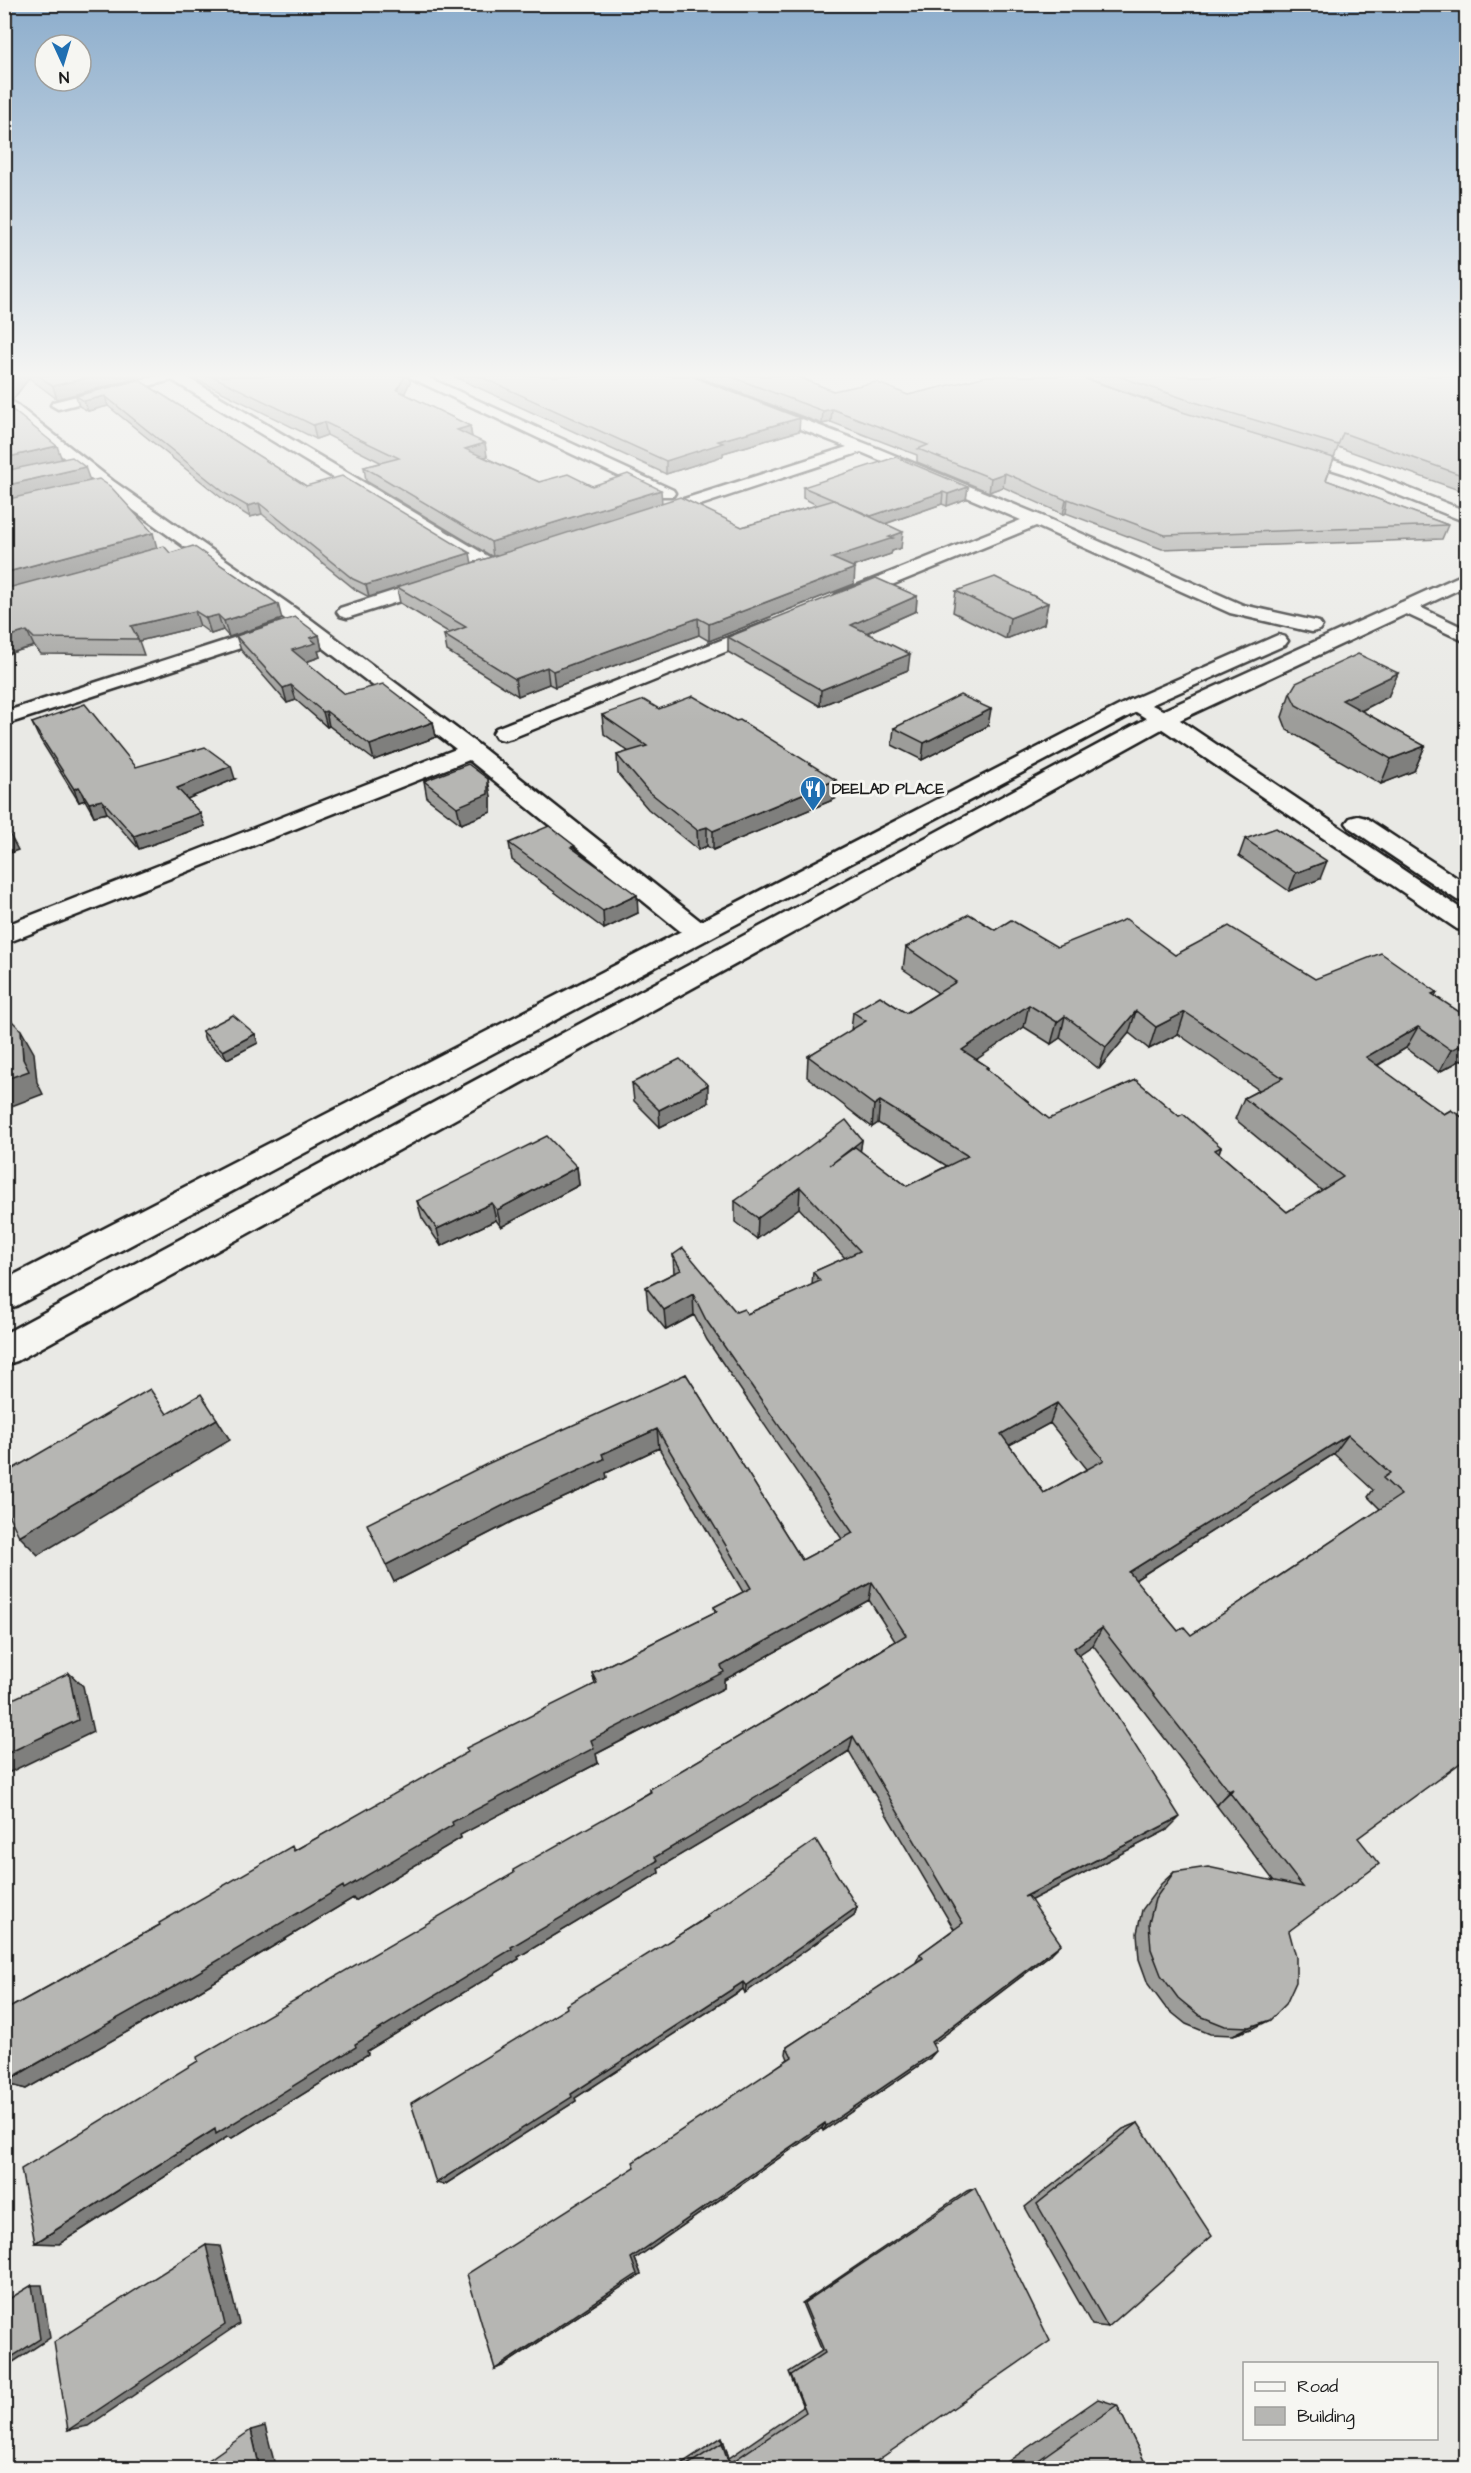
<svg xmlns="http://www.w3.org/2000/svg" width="1471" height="2473" viewBox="0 0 1471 2473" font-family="'Architects Daughter',sans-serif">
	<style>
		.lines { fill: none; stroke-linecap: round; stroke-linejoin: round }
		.minor-casing { stroke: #1c1c1c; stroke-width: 5 }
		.tertiary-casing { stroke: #1c1c1c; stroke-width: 5 }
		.secondary-casing { stroke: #1c1c1c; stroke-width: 5 }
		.minor { fill: #f6f6f2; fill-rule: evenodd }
		.tertiary { fill: #f6f6f2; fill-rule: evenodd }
		.secondary { fill: #f6f6f2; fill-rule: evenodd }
		.wall { fill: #9d9d9a; stroke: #1c1c1c; stroke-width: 1.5; fill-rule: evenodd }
		.shaded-wall { fill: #7f7f7d; stroke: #1c1c1c; stroke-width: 1.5 }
		.building { fill: #b6b6b3; stroke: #1c1c1c; stroke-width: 1.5; fill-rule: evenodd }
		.labels { text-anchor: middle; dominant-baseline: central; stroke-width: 6; stroke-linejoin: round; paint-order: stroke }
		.far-poi-label { font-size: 15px; font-weight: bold; fill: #1c1c1c; stroke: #f6f6f2; text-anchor: start }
	</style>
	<rect width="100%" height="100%" fill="#e9e9e5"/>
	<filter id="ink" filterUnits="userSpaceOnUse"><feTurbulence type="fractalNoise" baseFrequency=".0167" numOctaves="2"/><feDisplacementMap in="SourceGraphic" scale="12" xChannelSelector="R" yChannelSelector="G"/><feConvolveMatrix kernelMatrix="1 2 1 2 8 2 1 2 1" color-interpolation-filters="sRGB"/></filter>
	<g filter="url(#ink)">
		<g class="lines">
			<g class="minor-casing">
				<g id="minor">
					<polygon points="157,376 185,376 496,561 499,565 496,569 484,569 172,380 58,409 51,405 53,402"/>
					<polygon points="407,376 425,376 673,490 675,493 673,496 661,496"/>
					<polygon points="671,376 690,376 867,444 1042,516 1243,605 1319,622 1322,626 1319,630 1312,632 1230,613 1036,526 850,602 836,602 834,598 836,594 1021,520 861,452 655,520 643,520 641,516 643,512 847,447 673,379"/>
					<polygon points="4,398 9,399 113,481 309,618 480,746 708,927 712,933 708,939 699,941 690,939 469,760 4,944 4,926 456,749 295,626 101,487 4,410"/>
					<polygon points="1288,446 1355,467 1466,511 1466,522 1343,473 1283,454 1280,451"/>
					<polygon points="440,576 447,578 449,582 447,586 347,618 340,616 337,612 340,608"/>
					<polygon points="1407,601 1466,629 1466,642 1400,611 1398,607 1400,603"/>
					<polygon points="770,621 777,623 780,627 777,631 512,738 504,740 496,738 493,733 496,728"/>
					<polygon points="280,623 287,625 290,629 287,633 4,725 4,712"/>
				</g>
			</g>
			<g class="tertiary-casing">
				<g id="tertiary">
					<polygon points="1137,698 1171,714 1466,912 1466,931 1457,929 1155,724 1130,708 1126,704 1130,700"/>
					<polygon points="1358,816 1366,818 1466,884 1466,902 1457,900 1350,828 1346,823 1350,818"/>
				</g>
			</g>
			<g class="secondary-casing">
				<g id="secondary">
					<polygon points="1466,573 1466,586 1171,724 17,1361 4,1365 4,1334 1155,714"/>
					<polygon points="1278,635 1285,637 1288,641 1285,645 1144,708 16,1306 4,1310 4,1280 1130,700"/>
				</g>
			</g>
			<use href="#minor" class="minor"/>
			<use href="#tertiary" class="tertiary"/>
			<use href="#secondary" class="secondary"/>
		</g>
		<g class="wall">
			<polygon points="4,376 139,376 138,378 57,399 29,378 12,401 4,398"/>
			<polygon points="190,376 409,376 410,382 404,394 470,426 472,437 487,456 484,457 539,482 592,486 662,503 742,527 817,505 803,498 803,487 968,487 966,499 947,506 942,504 885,524 901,548 892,551 891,554 852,567 854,584 709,641 699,635 555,687 549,684 518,696 447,651 444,635 450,633 400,603 397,588 369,597 356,590 262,514 250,517 229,504 108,406 88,411 79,406 76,396 139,380 306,486 471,563 493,557 366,481 364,467 382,463 327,435 316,439"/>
			<polygon points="453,376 691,376 799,431 723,453 723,456 666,474"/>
			<polygon points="696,376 796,376 833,391 908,395 1183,412 1080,376 1467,376 1467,493 1338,447 1326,480 1448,525 1442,539 1162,549 1066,513 1063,514 1003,487 989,492 917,462 917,455 831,422 822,424"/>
			<polygon points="90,481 157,548 170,553 282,619 229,637 223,630 211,634 200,626 139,641 144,655 41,654 34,646 4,655 4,486"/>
			<polygon points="956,591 1048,603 1044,624 1006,639 953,612"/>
			<polygon points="917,596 916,611 867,633 908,670 820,706 728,652 728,637"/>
			<polygon points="319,635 322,650 318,651 320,657 306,662 345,694 433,722 436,737 374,760 329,726 327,727 296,700 287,703 241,650 236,636"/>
			<polygon points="1398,673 1388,697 1361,711 1425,746 1414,771 1381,784 1287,730 1282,717 1290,693"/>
			<polygon points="602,715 835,799 713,850 707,846 698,850 648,809 618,774 617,755 629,752 604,734"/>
			<polygon points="32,723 136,767 235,779 187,799 205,826 139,849 107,813 94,816 85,800 79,802 38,736"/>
			<polygon points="988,726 922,760 892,745 894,728"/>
			<polygon points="424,781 491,796 491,812 461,824 427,798"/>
			<polygon points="1245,839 1320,879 1289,891 1239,856"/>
			<polygon points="509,843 575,850 638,913 604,929 512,860"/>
			<path d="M995 930 1057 947 1175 955 1315 979 1437 992 1435 996 1467 1057 1439 1072 1406 1048 1377 1066 1444 1114 1451 1110 1358 1838 1289 1931 1254 2028 1233 2035 1210 2034 1186 2024 1165 2007 1148 1984 1139 1959 1137 1933 1142 1910 1161 1884 1174 1872 1274 1881 1217 1806 1219 1803 1216 1805 1093 1645 1078 1655 1167 1830 1031 1900 1051 1954 932 2044 930 2058 823 2131 822 2128 635 2259 641 2274 504 2365 495 2369 635 2167 788 2059 786 2054 787 2047 915 1964 920 1954 954 1929 849 1751 781 1795 658 1868 659 1873 518 1957 519 1959 367 2051 368 2054 232 2138 227 2137 59 2244 514 1873 650 1792V1789L777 1714 895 1641 869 1600 724 1680V1688L596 1754 598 1763 460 1835 461 1838 355 1901 353 1898 194 1994 26 2089 4 2083V2011L595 1684 592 1673 715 1612 714 1607 743 1592 659 1448 606 1473 607 1478 513 1521 394 1582 686 1374 802 1560 842 1539 707 1340 694 1315 666 1330 648 1308 646 1287 674 1273 673 1255 736 1312 747 1314 812 1285 813 1272 845 1258 799 1208 757 1239 735 1222V1201L862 1140 860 1151 907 1186 947 1166 878 1123 872 1127 807 1077 808 1056 851 1031 853 1012 906 1013 938 993 903 969 906 947ZM1024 1027 1051 1044 1060 1038 1099 1069 1129 1033 1149 1049 1178 1034 1259 1090 1244 1098 1235 1119 1322 1191 1287 1212 1219 1153 1221 1147 1179 1116 1049 1119 988 1070V1067L976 1059ZM1050 1423 1087 1469 1044 1493 1009 1445ZM1334 1454 1373 1490 1368 1497 1380 1509 1191 1635 1178 1631 1135 1580Z"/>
			<polygon points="202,1031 255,1034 258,1043 227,1059 205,1040"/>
			<polygon points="632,1083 708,1103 660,1127 634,1101"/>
			<polygon points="577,1167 579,1185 501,1227 496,1220 441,1246 422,1218 417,1201"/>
			<polygon points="857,1907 854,1916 745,1993 743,1989 575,2098 576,2101 444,2185 567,2008 707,1917 707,1915"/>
			<polygon points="1138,2123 1108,2327 1092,2325 1025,2207 1123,2129"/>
			<polygon points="975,2188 865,2469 673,2469 722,2437 729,2458 803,2407 789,2372 822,2351 802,2303 967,2191"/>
			<polygon points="1098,2399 1117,2405 1148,2469 997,2469"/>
		</g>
		<g class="shaded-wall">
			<polygon points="17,376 28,376 29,378 12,401 7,388"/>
			<polygon points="94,376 139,376 138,378 57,399 53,386"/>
			<polygon points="405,376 409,376 410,382 400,403 397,390"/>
			<polygon points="105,396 108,406 88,411 84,401"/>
			<polygon points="832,409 831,422 822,424 823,411"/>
			<polygon points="800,418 799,431 723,453 723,456 666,474 666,461 718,441"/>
			<polygon points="324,422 327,435 316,439 313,425"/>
			<polygon points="470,426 472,439 457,430"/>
			<polygon points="485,443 487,456 467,462 465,449"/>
			<polygon points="57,446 62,460 4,473 4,458"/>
			<polygon points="85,467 90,481 4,502 4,486"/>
			<polygon points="1005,473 1003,487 989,492 991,478"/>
			<polygon points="968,487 966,499 947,506 948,494"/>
			<polygon points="661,490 662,504 493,557 491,542"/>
			<polygon points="943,492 942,504 870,529 871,516"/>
			<polygon points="1068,499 1066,513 1063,514 1066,500"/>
			<polygon points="259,503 262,514 250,517 247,506"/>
			<polygon points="903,532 901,548 892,551 891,554 831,574 832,558"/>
			<polygon points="153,533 157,548 4,590 4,573"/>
			<polygon points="470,553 472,564 369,597 366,585"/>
			<polygon points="855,568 854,584 709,641 709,624"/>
			<polygon points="917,596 916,611 850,640 851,625"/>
			<polygon points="1048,603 1044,624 1006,639 1010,618"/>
			<polygon points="278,604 282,619 229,637 224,621"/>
			<polygon points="195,611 200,626 139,641 131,626"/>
			<polygon points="218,615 223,630 211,634 206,618"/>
			<polygon points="698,618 699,635 555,687 553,671"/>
			<polygon points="27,631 34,646 4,655 4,638"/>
			<polygon points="319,635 322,650 318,651 320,657 296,665 292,650 310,638"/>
			<polygon points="910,654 908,670 820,706 821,690"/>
			<polygon points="547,667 549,684 518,696 515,679"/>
			<polygon points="1398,673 1388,697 1333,725 1342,700"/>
			<polygon points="291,685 296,700 287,703 283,688"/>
			<polygon points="991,709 988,726 922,760 924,743"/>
			<polygon points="326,711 329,726 327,727 323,712"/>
			<polygon points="433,722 436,737 374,760 370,745"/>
			<polygon points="1425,746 1414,771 1381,784 1391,759"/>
			<polygon points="231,766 235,779 182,801 177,788"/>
			<polygon points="488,779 491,796 491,812 461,824 457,807"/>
			<polygon points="836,780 835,799 713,850 713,831"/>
			<polygon points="79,787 85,800 79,802 74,789"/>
			<polygon points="102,800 107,813 94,816 89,803"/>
			<polygon points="200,813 205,826 139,849 134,836"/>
			<polygon points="707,827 707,846 698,850 697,830"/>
			<polygon points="9,833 18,850 4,855 4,834"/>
			<polygon points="1327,861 1320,879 1289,891 1296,873"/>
			<polygon points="637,895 638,913 604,929 603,911"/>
			<polygon points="1029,1005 1024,1027 958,1072 962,1050"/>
			<polygon points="1136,1011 1129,1033 1099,1069 1106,1047"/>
			<polygon points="1185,1012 1178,1034 1149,1049 1156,1027"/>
			<polygon points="1065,1016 1060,1038 1051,1044 1057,1022"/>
			<polygon points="1418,1027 1406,1048 1354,1079 1366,1057"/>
			<polygon points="21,1030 34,1053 37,1082 43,1094 4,1109 4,1080 23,1059"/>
			<polygon points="255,1034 258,1043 227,1059 223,1051"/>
			<polygon points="1467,1042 1467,1057 1439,1072 1451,1050"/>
			<polygon points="708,1085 708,1103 660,1127 659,1110"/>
			<polygon points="880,1101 878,1123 872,1127 874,1105"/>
			<polygon points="862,1140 859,1162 830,1165"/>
			<polygon points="577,1167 579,1185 501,1227 497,1210"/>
			<polygon points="800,1187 799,1208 757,1239 758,1218"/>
			<polygon points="492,1203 496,1220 441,1246 437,1229"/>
			<polygon points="693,1294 694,1315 666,1330 664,1310"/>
			<polygon points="1057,1403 1050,1423 995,1453 1001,1434"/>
			<polygon points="217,1419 230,1440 38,1555 19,1536"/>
			<polygon points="657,1429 659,1448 606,1473 607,1478 513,1521 394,1582 386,1565 602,1454"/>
			<polygon points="1348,1435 1334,1454 1119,1590 1129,1572"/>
			<polygon points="872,1582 869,1600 724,1680 724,1688 596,1754 598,1763 460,1835 461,1838 355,1901 353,1898 194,1994 26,2089 4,2083 343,1886 591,1740 721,1666"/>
			<polygon points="1102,1628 1093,1645 1065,1664 1074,1648"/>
			<polygon points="69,1673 83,1686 93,1732 4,1775 4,1755"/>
			<polygon points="853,1736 849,1751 781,1795 658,1868 659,1873 518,1957 519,1959 367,2051 368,2054 232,2138 227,2137 59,2244 35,2243 215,2129 355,2044 655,1857"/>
			<polygon points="1233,1789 1219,1803 1216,1805 1229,1791"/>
			<polygon points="1180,1817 1167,1830 1016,1908 1024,1897"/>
			<polygon points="857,1907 854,1916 745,1993 746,1986"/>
			<polygon points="1061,1944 1051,1954 925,2050 931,2042"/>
			<polygon points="743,1982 743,1989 575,2098 576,2101 444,2185 436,2183 571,2094"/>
			<polygon points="1270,2020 1254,2028 1233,2035 1249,2027"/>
			<polygon points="936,2051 930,2058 823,2131 826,2126"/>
			<polygon points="825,2123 822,2128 635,2259 641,2274 504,2365 495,2369 631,2258"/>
			<polygon points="206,2245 220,2246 239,2324 88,2426 68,2430"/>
			<polygon points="32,2285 42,2285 50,2338 4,2368 4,2362"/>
			<polygon points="265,2426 276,2469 260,2469 251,2430"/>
			<polygon points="722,2437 729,2458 729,2464 722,2443"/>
		</g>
		<g class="building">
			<polygon points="4,376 17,376 7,388 4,387"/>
			<polygon points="39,376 94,376 53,386"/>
			<polygon points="212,376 405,376 397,390 470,426 457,430 485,443 465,449 539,482 568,474 592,486 628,474 661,490 491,542 364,467 399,458 324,422 313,425"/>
			<polygon points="479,376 691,376 800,418 718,441 723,443 666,461"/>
			<polygon points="729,376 796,376 833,391 876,382 908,395 987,376 1077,376 1179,411 1334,458 1326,480 1448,525 1165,535 1068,499 1066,500 1005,473 991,478 918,449 928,445 832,409 823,411"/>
			<polygon points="1118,376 1467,376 1467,477 1343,433 1338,445 1191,401"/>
			<polygon points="139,380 306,486 342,476 470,553 366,585 353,579 259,503 247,506 226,494 105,396 84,401 76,396"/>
			<polygon points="4,403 57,446 4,458"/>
			<polygon points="72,457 85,467 4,486 4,471"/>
			<polygon points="896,457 968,487 948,494 943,492 871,516 803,487"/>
			<polygon points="99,479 111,487 153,533 4,573 4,500"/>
			<polygon points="680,497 742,527 834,500 903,532 889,537 893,538 832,558 855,568 709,624 698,618 553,671 547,667 515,679 444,635 466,627 397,587"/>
			<polygon points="164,546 170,553 193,546 278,604 224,621 218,615 206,618 195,611 131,626 138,639 34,638 27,631 4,638 4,589"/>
			<polygon points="995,577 1048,603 1010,618 956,591"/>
			<polygon points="876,578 917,596 851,625 910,654 821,690 728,637"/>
			<polygon points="295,617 319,635 310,638 316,643 292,650 345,694 383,684 433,722 370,745 326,711 323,712 291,685 283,688 236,636"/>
			<polygon points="1358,654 1398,673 1342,700 1425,746 1391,759 1296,705 1290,693 1296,683"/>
			<polygon points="960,695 991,709 924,743 894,728"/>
			<polygon points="693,696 736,721 740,720 836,780 713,831 707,827 697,830 647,790 617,755 647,746 602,715 644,700 659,709"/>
			<polygon points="85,704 136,767 205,747 231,766 177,788 200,813 134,836 102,800 89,803 79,787 74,789 32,723"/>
			<polygon points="468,764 488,779 488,794 457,807 424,781"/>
			<polygon points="549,826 575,846 571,847 637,895 603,911 509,843"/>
			<polygon points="4,827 9,833 4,834"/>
			<polygon points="1276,828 1327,861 1296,873 1245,839"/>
			<path d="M969 914 995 930 1011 920 1057 947 1126 919 1175 955 1229 926 1315 979 1381 953 1437 992 1432 994 1467 1017V1042L1451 1050 1418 1027 1366 1057 1444 1114 1451 1110 1467 1120V1758L1358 1838 1379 1864 1289 1931 1296 1957V1982L1286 2004 1270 2020 1249 2027 1225 2026 1200 2016 1178 1998 1161 1975 1151 1949 1149 1923 1155 1899 1174 1872 1208 1867 1303 1887 1230 1793 1233 1789 1229 1791 1102 1628 1074 1648 1180 1817 1024 1897 1028 1896 1061 1944 931 2042 936 2051 826 2126 825 2123 631 2258 637 2274 495 2369 467 2274 635 2167 633 2162 792 2057 787 2047 923 1958 920 1954 963 1923 853 1736 782 1782 655 1857 657 1861 511 1947 512 1949 355 2044 356 2047 216 2134 215 2129 35 2243 21 2169 198 2061 197 2057 514 1873 513 1870 651 1792 650 1789 777 1714 906 1635 872 1582 721 1666 724 1672 591 1740 594 1748 452 1822 453 1825 344 1889 343 1886 177 1985 4 2082V2011L160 1925 159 1923 292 1846 294 1851 468 1752 466 1748 597 1683 592 1673 717 1611 714 1607 751 1588 657 1429 602 1454 604 1459 508 1503 386 1565 367 1524 487 1464 686 1374 802 1560 853 1533 706 1320 693 1294 664 1310 646 1287 681 1270 673 1255 683 1248 736 1312 744 1309 747 1314 820 1281 813 1272 860 1251 800 1187 758 1218 735 1201 846 1120 862 1140 830 1165 855 1147 907 1186 968 1156 880 1101 874 1105 808 1056 866 1021 853 1012 880 996 906 1013 956 982 906 947ZM1029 1005 1057 1022 1065 1016 1106 1047 1136 1011 1156 1027 1185 1012 1283 1078 1244 1098 1343 1177 1287 1212 1215 1150 1221 1147 1183 1114 1179 1116 1136 1080 1049 1119 986 1068 988 1067 962 1050ZM1057 1403 1104 1460 1044 1493 1001 1434ZM1348 1435 1390 1473 1383 1478 1401 1495 1191 1635 1184 1627 1178 1631 1129 1572Z"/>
			<polygon points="4,1013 21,1030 23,1059 29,1071 4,1080"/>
			<polygon points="233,1015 255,1034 223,1051 202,1031"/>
			<polygon points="680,1059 708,1085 659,1110 632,1083"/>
			<polygon points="547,1136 577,1167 497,1210 492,1203 437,1229 417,1201"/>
			<polygon points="150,1389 167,1414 201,1394 217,1419 19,1536 4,1506 4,1474"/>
			<polygon points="69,1673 78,1720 4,1755 4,1703"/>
			<polygon points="816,1840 857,1907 746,1986 743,1982 571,2094 572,2097 436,2183 411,2103 567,2008 566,2005 708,1917 707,1915"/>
			<polygon points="1138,2123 1212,2236 1108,2327 1037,2204"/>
			<polygon points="975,2188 1050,2341 865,2469 681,2469 722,2443 729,2464 806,2412 791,2375 825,2353 804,2303"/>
			<polygon points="206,2245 225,2325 68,2430 54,2342"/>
			<polygon points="32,2285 40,2339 4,2362 4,2302"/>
			<polygon points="1117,2405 1148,2469 1026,2469"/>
			<polygon points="251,2430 260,2469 196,2469"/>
		</g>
	</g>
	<linearGradient id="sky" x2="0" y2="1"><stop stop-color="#8cadcc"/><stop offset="0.52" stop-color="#f5f5f3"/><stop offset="1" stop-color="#f5f5f3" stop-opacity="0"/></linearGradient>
	<rect width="1471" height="722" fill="url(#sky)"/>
	<defs>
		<g id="restaurant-pin" transform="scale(1.35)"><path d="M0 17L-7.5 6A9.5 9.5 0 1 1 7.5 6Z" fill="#1f6fb2" stroke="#f6f6f2"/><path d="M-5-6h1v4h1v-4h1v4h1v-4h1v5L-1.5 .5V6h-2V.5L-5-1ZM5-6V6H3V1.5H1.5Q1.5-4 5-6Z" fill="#fff"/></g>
	</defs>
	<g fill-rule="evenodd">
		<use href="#restaurant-pin" x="813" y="789"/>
	</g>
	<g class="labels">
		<g class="far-poi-label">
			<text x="832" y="789">DEELAD PLACE</text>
		</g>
	</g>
	<rect width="1471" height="2473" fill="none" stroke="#f6f6f2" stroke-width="24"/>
	<rect x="12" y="12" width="1447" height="2449" fill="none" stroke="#1c1c1c" stroke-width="2" filter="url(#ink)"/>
	<rect x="1243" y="2362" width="195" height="78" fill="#f6f6f2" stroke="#9f9f9c" stroke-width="1.5"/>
	<rect x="1255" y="2382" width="30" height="9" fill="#f6f6f2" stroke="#9f9f9c" stroke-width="1.5"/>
	<text x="1297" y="2392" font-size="18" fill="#1c1c1c">Road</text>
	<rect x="1255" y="2407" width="30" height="18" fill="#b6b6b3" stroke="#9f9f9c" stroke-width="1.5"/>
	<text x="1297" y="2422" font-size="18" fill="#1c1c1c">Building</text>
	<g transform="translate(63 63) rotate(176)"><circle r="28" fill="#f6f6f2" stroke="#9f9f9c" stroke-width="1.5"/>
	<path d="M0-4.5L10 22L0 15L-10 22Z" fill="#1f6fb2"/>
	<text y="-9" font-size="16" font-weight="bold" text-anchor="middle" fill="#1c1c1c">N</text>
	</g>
</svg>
